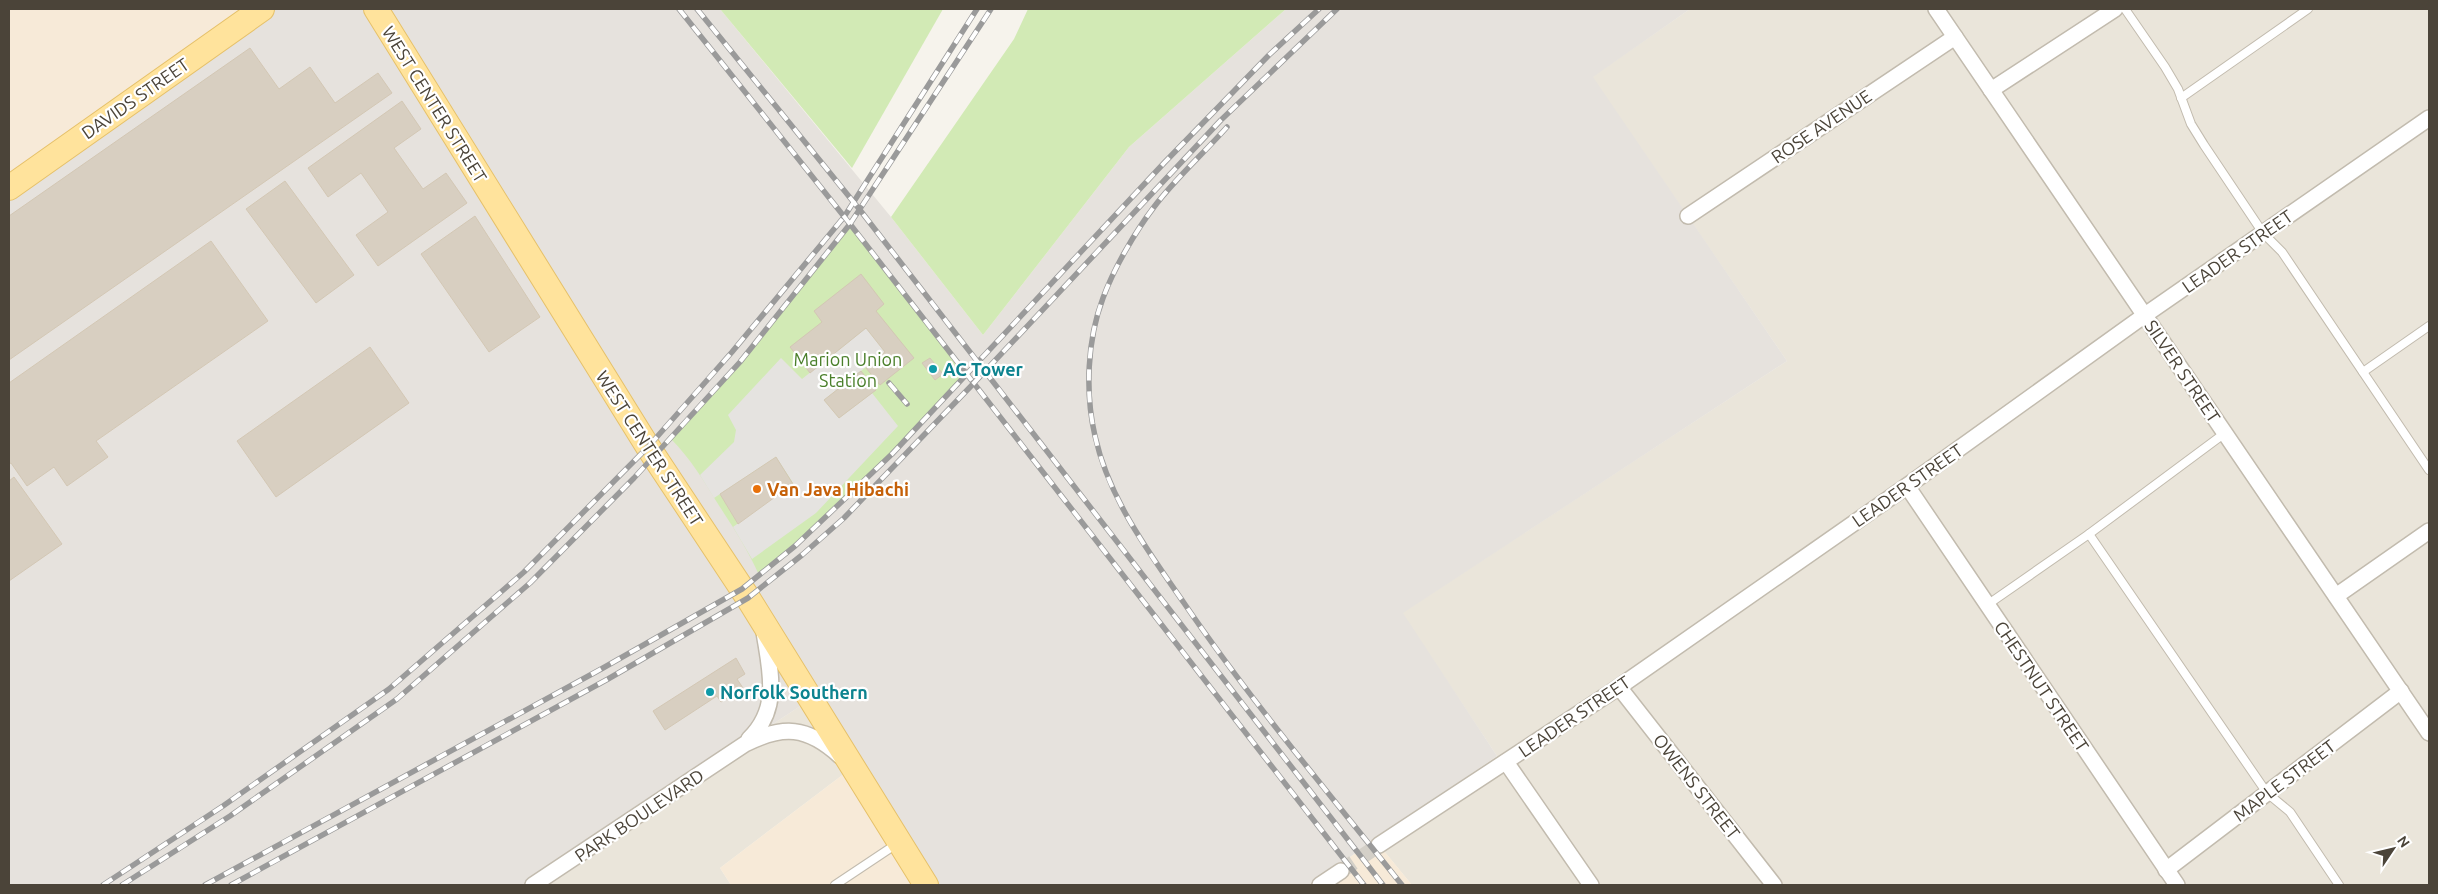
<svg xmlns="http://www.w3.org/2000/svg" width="2438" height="894" viewBox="0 0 2438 894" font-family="Ubuntu,sans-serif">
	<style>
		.residential { fill: #eae5da }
		.commercial { fill: #f7ead8 }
		.industrial { fill: #e6e2dd }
		.green { fill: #d2eab5 }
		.parking { fill: #e5e3e0 }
		.building { fill: #d8cfc1; stroke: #d3c7b4 }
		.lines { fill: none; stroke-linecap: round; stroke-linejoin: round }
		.minor-tunnel { stroke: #d4d0c8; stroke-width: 15; stroke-dasharray: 15 8; stroke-linecap: butt }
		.service-casing { stroke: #c2bbae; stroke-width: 10 }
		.minor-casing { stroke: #c2bbae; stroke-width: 18 }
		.primary-casing { stroke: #e6c16a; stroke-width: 26 }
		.service { stroke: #fff; stroke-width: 8 }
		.minor { stroke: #fff; stroke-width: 15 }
		.primary { stroke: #ffe39c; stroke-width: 24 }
		.rail-casing { stroke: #9a9a9a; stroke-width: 5.5 }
		.rail { stroke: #fff; stroke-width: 4; stroke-dasharray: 11; stroke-linecap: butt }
		.culture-dot { fill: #0f9aa8; stroke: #fff; stroke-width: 2 }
		.food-dot { fill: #e8710a; stroke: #fff; stroke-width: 2 }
		.labels { text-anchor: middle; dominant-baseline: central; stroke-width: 4.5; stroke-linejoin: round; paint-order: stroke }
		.street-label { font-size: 18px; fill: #4b4439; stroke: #fff }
		.park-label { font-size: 18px; fill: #4a7f2a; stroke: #fff }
		.culture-label { font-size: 18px; font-weight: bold; fill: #0d838f; stroke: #fff; text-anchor: start }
		.food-label { font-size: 18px; font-weight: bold; fill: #c56008; stroke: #fff; text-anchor: start }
	</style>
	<rect width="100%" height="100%" fill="#f6f3ec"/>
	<g class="residential">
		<polygon points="1690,9 2429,9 2429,885 1412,885 1375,840 1497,756 1402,613 1787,361 1592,77"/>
		<polygon points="811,699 853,767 720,868 731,885 528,885"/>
	</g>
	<g class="commercial">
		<polygon points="9,9 262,9 9,180"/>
		<polygon points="853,767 926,885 731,885 720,868"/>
		<polygon points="1375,840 1412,885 1309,885"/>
	</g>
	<polygon class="industrial" points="262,9 720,9 891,217 983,335 1129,147 1286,9 1690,9 1593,77 1787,361 1403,613 1497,756 1309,885 926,885 811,699 528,885 9,885 9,188"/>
	<g class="green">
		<polygon points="720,9 943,9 852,168"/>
		<polygon points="1028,9 1286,9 1129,147 983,335 891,217 1014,39"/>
		<path d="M850 224 966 375C900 445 835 515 759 575 748 550 733 527 718 504 704 481 690 458 671 439L740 362Z"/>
	</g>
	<polygon class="parking" points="866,328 885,352 824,400 839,418 872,393 898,426 816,513 752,559 733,527 793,483 776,457 714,498 700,475 734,442 736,430 728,415 781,358 802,379"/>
	<g class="building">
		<polygon points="250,48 279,89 310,67 335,103 378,73 392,93 9,360 9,216"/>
		<polygon points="402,101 421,129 394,148 423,189 446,173 467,203 378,266 356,235 388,212 361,173 328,197 308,168"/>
		<polygon points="285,181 354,275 316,303 246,209"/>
		<polygon points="475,216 540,317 489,352 421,254"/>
		<polygon points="211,241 268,321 96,441 108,457 67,486 54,467 27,486 11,463 9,464 9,383"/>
		<polygon points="861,274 884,304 876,311 914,358 880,385 866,368 885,352 866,328 810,373 790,347 822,322 814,311"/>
		<polygon points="370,347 409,403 276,497 237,441"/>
		<polygon points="930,358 943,374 935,380 922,363"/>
		<polygon points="861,371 876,390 839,418 824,400"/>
		<polygon points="776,457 793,484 738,524 720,494"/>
		<polygon points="14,477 62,544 9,581 9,481"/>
		<polygon points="736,658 745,674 737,679 743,688 721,702 717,696 665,730 653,711"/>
	</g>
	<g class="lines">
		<polyline class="minor-tunnel" points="1341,871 1379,845"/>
		<g class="service-casing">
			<g id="service">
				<polyline points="2125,9 2165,67 2178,89 2191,124 2204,145 2263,233 2282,252 2429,470"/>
				<polyline points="2181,98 2308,9"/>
				<polyline points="2363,372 2429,326"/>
				<polyline points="2225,433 2089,534 2267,793 2290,812 2339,885"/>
				<polyline points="1987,605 2089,534"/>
				<polyline points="835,885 898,843"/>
			</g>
		</g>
		<g class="minor-casing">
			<g id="minor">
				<polyline points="1936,9 2429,733"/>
				<polyline points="1991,90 2115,9"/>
				<polyline points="1688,216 1955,37"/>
				<polyline points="1907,486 2177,885"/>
				<polyline points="2336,596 2429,531"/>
				<polyline points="1619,687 1774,885"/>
				<path d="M749 739C781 708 770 671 764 632"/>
				<polyline points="1506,762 1591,885"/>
				<polyline points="1379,845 1619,687 1907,486 2145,315 2429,118"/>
				<polyline points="2166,870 2401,691"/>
				<path d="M533 885 745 744C783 725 807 726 840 756"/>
				<polyline points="1320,885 1341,871"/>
			</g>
		</g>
		<g class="primary-casing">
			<g id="primary">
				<polyline points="376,9 648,447 748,598 926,885"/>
				<polyline points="9,188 262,9"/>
			</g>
		</g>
		<use href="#service" class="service"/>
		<use href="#minor" class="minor"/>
		<use href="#primary" class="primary"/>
		<g class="rail-casing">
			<g id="rail">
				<polyline points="679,9 850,224 1364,885"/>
				<polyline points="697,9 860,210 1383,885"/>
				<path d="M1227 127C1203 154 1175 179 1154 207 1135 232 1114 268 1103 298 1087 340 1085 393 1095 436 1109 499 1148 551 1184 603 1251 701 1328 792 1402 885"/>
				<polyline points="889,383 907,404"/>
				<polyline points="103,885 223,806 389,689 524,572 648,447 732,352 844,217 977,9"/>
				<polyline points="122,885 230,816 397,699 530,583 634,478 740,362 850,224 991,9"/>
				<polyline points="205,885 603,668 742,589 795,546 892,454 1164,163 1269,55 1319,9"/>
				<polyline points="231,885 608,679 748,598 802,555 844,518 973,384 1221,120 1337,9"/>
			</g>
		</g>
		<use href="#rail" class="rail"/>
	</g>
	<g class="culture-dot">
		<circle cx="933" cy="369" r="5"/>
		<circle cx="710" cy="692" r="5"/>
	</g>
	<circle class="food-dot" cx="757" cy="489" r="5"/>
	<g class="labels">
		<g class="street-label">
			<text transform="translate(135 98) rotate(-35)">DAVIDS STREET</text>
			<text transform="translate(435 104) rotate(58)">WEST CENTER STREET</text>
			<text transform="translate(1821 126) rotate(-34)">ROSE AVENUE</text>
			<text transform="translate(2237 251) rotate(-35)">LEADER STREET</text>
			<text transform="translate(2183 371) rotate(56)">SILVER STREET</text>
			<text transform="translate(650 448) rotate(57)">WEST CENTER STREET</text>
			<text transform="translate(1907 485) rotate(-35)">LEADER STREET</text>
			<text transform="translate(2042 686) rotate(56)">CHESTNUT STREET</text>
			<text transform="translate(1574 716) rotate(-34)">LEADER STREET</text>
			<text transform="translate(2284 780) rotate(-37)">MAPLE STREET</text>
			<text transform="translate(1697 786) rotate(52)">OWENS STREET</text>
			<text transform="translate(639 815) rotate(-34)">PARK BOULEVARD</text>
		</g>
		<g class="park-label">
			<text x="848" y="359">Marion Union<tspan x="848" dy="21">Station</tspan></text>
		</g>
		<g class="culture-label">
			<text x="943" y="369">AC Tower</text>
			<text x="720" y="692">Norfolk Southern</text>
		</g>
		<g class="food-label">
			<text x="767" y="489">Van Java Hibachi</text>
		</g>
	</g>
	<rect width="2438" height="894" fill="none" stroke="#4b4439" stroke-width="20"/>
	<g transform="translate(2393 849) rotate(55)" stroke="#ffffff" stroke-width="4" paint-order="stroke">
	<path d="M0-4L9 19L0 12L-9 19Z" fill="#4b4439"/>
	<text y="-8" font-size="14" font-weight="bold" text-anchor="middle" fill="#4b4439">N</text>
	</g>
</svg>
